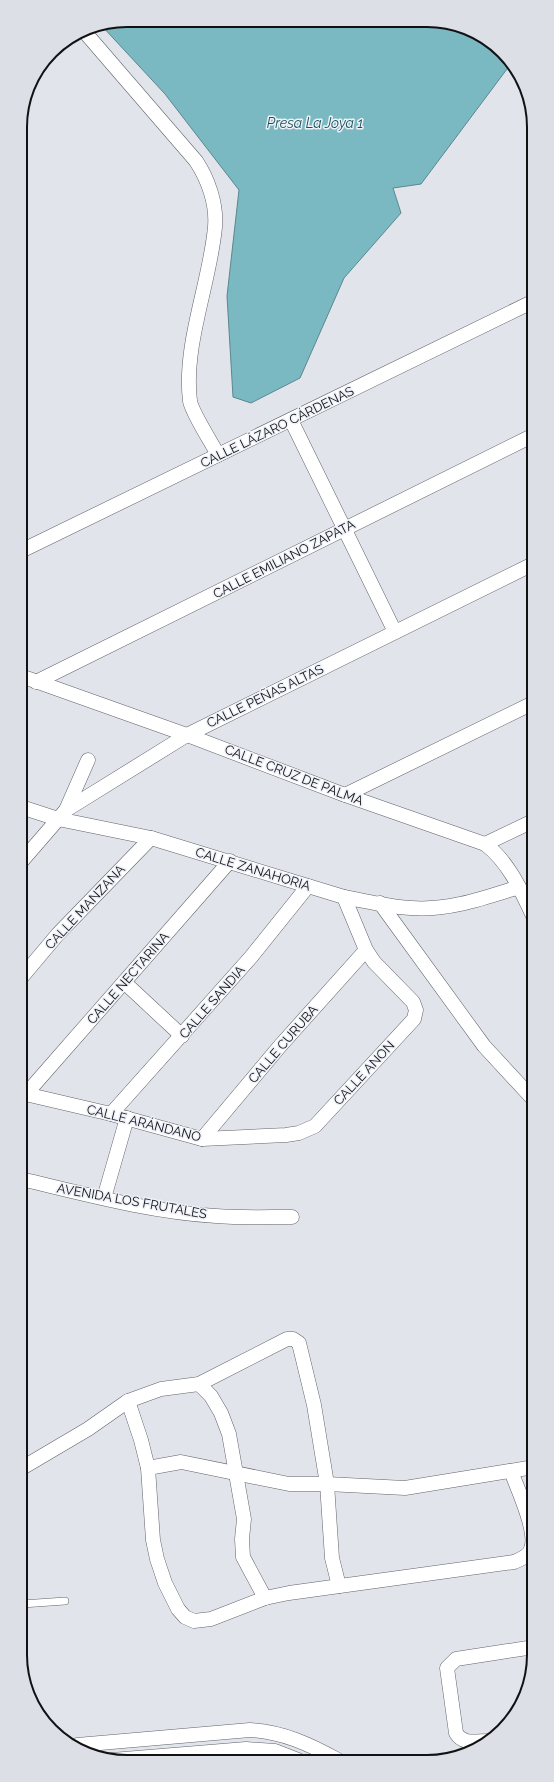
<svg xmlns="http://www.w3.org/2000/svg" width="554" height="1782" viewBox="0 0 554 1782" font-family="Raleway,sans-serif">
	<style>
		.water { fill: #7ab9c2; stroke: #5b878e }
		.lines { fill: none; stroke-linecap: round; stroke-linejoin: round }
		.service-casing { stroke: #606368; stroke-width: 8 }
		.minor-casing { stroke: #606368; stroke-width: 15 }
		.service { stroke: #fff; stroke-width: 7 }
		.minor { stroke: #fff; stroke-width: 14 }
		.labels { text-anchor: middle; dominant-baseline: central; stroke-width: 3; stroke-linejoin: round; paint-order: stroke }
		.street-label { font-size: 13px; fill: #121215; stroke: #eef1f8 }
		.water-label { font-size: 14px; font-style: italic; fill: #195158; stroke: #eef1f8 }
		.rim { fill: none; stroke: #121215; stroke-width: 2 }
	</style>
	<rect width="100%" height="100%" fill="#e1e4eb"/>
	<polygon class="water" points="127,20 448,22 503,52 510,65 421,184 393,188 401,213 344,278 300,378 251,403 233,397 227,296 239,190 165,94 101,25"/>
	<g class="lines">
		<g class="service-casing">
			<polyline id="service" points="22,1604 65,1601"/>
		</g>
		<g class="minor-casing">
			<g id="minor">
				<path d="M83 30 196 161C208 179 217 204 215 227 210 283 183 345 190 401 192 413 212 443 218 455"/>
				<polyline points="291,420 395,632"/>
				<polyline points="21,551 532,302"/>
				<path d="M21 676 187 735 345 795 485 844C508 861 521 890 533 916"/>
				<polyline points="36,682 532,436"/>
				<polyline points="345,795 533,703"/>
				<polyline points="21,807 58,819 151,838 344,897 366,950 374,962 413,1002 416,1010 414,1019 315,1126 299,1133 286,1135 202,1139 111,1114 21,1093"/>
				<polyline points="66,810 88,760"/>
				<polyline points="485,844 533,821"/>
				<polyline points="21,862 66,810 187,735 533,564"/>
				<path d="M344 897C366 901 389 907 411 908 448 911 484 898 519 887"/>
				<polyline points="380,903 484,1046 533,1099"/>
				<polyline points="21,978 58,934 151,838"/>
				<polyline points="124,982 182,1036"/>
				<polyline points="26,1094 230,861"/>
				<polyline points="111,1114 251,957 308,886"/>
				<polyline points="202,1139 280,1046 366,950"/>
				<path d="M21 1179C85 1194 150 1212 216 1216 241 1218 267 1217 292 1217"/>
				<polyline points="104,1198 127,1118"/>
				<polyline points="199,1384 211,1396 221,1413 229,1434 244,1519 242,1539 243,1557 265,1598"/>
				<path d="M128 1401 141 1440 148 1468 153 1540 157 1559 165 1583 178 1609 185 1617 194 1621 211 1619 265 1598 289 1593 514 1562C521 1559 529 1556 531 1549 538 1532 517 1488 511 1471"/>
				<polyline points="22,1468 88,1429 128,1401 161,1389 199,1384 287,1339 293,1339 299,1343 314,1405 327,1484 332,1558 339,1586"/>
				<polyline points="148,1468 181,1462 289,1484 327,1484 405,1488 534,1467"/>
				<path d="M489 1741C476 1741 463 1745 456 1733L447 1668 456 1659 534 1647"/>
				<path d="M77 1745 250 1730C283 1732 309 1744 338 1760"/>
				<polyline points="112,1760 246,1749 275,1751 298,1760"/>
			</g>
		</g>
		<use href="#service" class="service"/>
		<use href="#minor" class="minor"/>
	</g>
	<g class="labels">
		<g class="street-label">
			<text transform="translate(277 427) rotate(-26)">CALLE LÁZARO CÁRDENAS</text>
			<text transform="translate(284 559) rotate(-27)">CALLE EMILIANO ZAPATA</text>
			<text transform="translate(265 696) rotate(-26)">CALLE PEÑAS ALTAS</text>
			<text transform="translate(294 775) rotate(21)">CALLE CRUZ DE PALMA</text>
			<text transform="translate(253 869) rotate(17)">CALLE ZANAHORIA</text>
			<text transform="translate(85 907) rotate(-47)">CALLE MANZANA</text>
			<text transform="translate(128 978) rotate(-49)">CALLE NECTARINA</text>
			<text transform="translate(212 1002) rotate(-49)">CALLE SANDIA</text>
			<text transform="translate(283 1044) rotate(-49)">CALLE CURUBA</text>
			<text transform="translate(364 1073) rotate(-47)">CALLE ANON</text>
			<text transform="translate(144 1123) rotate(14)">CALLE ARÁNDANO</text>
			<text transform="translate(132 1201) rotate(10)">AVENIDA LOS FRUTALES</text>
		</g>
		<g class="water-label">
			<text x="315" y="123">Presa La Joya 1</text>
		</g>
	</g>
	<path d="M0 0H554V1782H0ZM127 27H427A100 100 0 0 1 527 127V1655A100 100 0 0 1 427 1755H127A100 100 0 0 1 27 1655V127A100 100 0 0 1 127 27Z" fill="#dcdfe6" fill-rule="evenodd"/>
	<path class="rim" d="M127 27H427A100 100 0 0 1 527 127V1655A100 100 0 0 1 427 1755H127A100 100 0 0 1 27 1655V127A100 100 0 0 1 127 27Z"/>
</svg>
